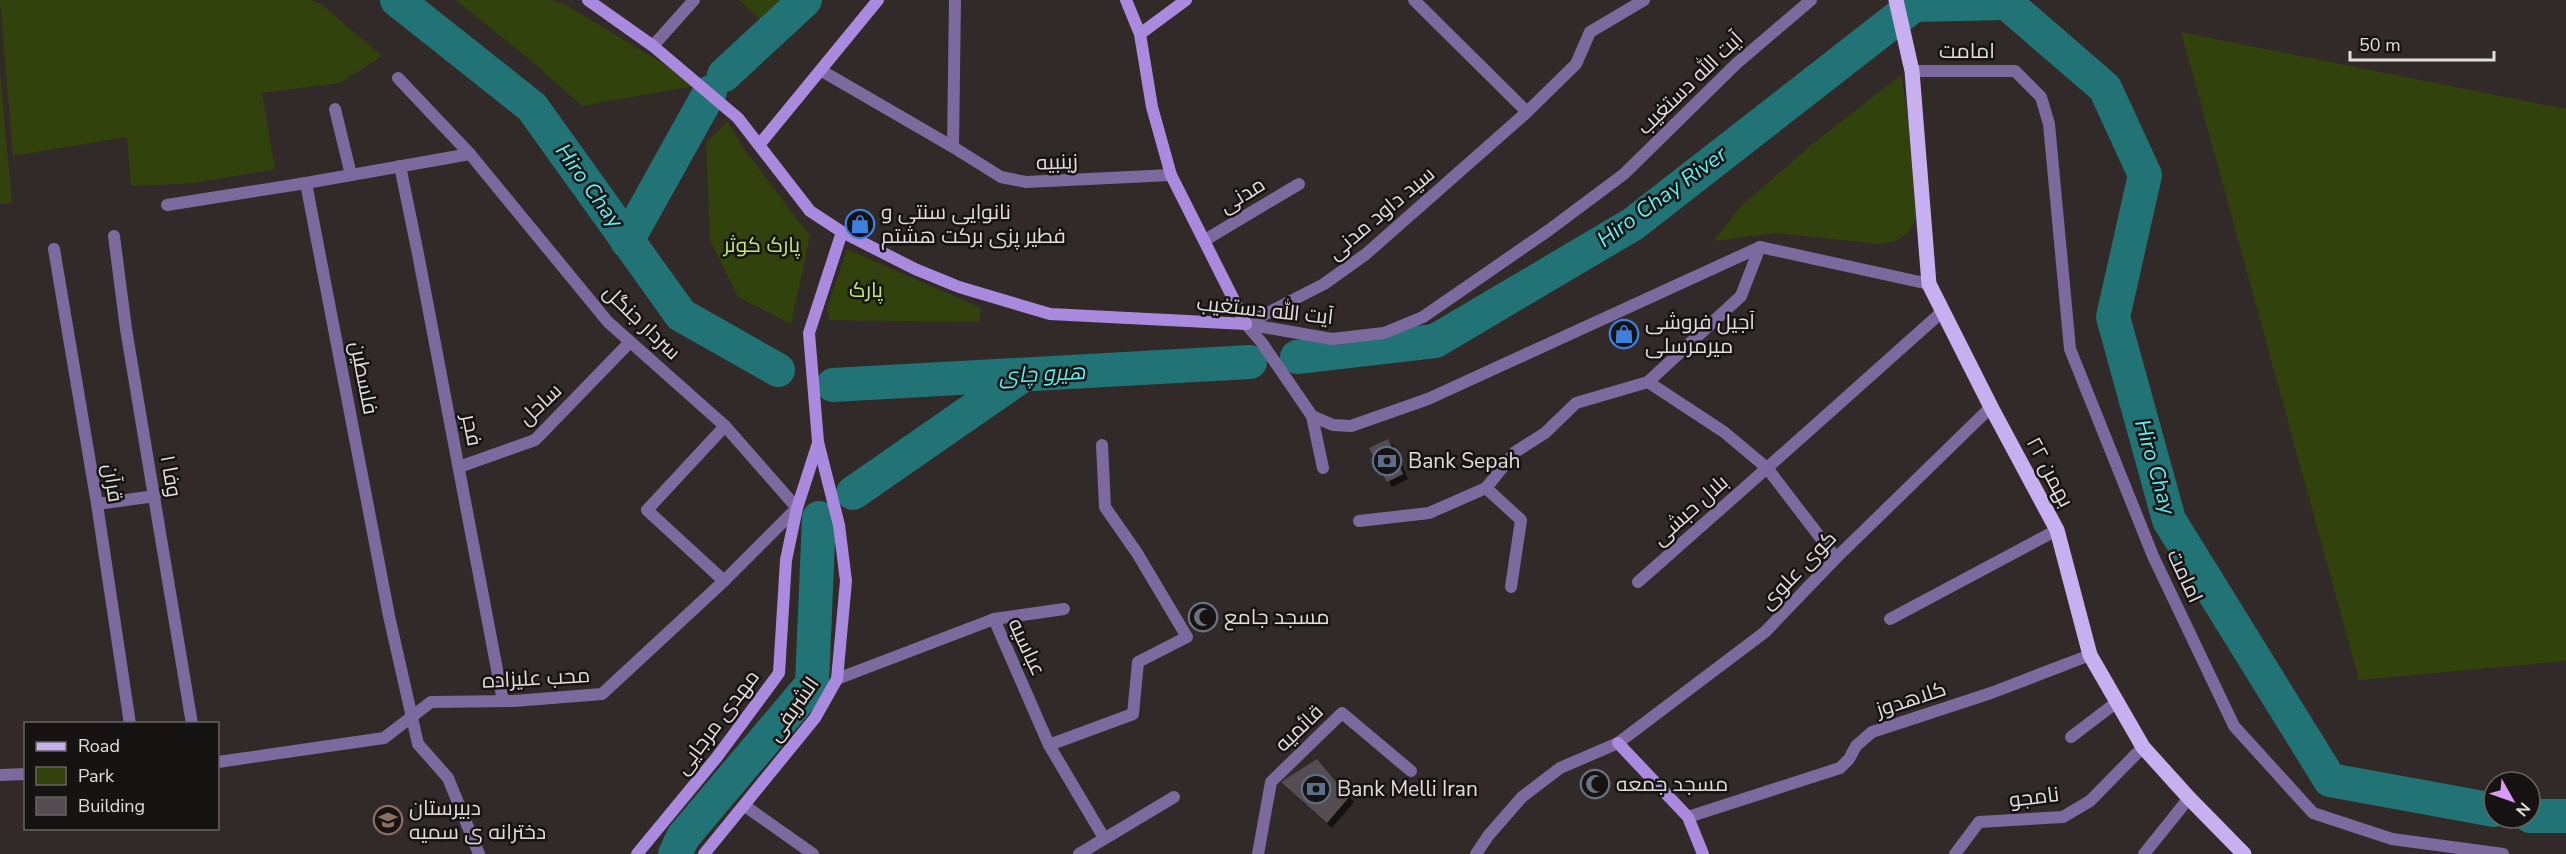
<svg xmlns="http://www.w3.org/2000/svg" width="2566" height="854" viewBox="0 0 2566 854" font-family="'Nunito Sans',Cairo,sans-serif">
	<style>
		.green { fill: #31420c }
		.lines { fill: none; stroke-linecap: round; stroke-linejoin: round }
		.river { stroke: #227375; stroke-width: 34 }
		.building { fill: #544d51; filter: url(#shadow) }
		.street { stroke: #7c699e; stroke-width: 12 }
		.secondary { stroke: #aa8adf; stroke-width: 12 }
		.primary { stroke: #c7aff0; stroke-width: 15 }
		.labels { text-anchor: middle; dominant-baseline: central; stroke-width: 5; stroke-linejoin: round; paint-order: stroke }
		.street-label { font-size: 21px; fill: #e1dddb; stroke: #161312 }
		.poi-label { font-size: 21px; fill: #e1dddb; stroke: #161312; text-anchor: start }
		.park-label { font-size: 21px; fill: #beea73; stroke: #161312 }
		.water-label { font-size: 22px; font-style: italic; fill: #5ceff3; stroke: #161312 }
	</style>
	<defs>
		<filter id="shadow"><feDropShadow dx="5" dy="5" stdDeviation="0" flood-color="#0009"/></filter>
	</defs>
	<rect width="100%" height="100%" fill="#312a28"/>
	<g class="green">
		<polygon points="0,0 311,0 322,5 382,56 340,83 262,93 275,169 194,183 131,186 127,137 13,156"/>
		<polygon points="456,0 552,0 566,5 699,85 582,106 528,58"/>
		<polygon points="739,0 779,0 760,19"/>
		<polygon points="2181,32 2566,109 2566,661 2359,680"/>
		<polygon points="0,72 12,203 0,204"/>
		<polygon points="1901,75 1918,179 1920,209 1910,231 1896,241 1878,244 1775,233 1714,241 1739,208 1810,146"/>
		<polygon points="728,121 741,145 810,236 791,324 738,297 710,240 706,143"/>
		<polygon points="847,249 981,308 979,322 830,320 827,309"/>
	</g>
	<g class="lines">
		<g class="river">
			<polyline points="397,0 532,107 681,315 778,370"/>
			<polyline points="2003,0 2105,88 2145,175 2113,317 2169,520 2330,780 2494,810"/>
			<polyline points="724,75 805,0"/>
			<polyline points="627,241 710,92"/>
			<polyline points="1297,357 1435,341 1633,224 1914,5 2006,3"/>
			<polyline points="833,385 1250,362"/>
			<polyline points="853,493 1023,375"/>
			<polyline points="2530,816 2566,816"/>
			<polyline points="675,854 683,837 812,684 819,518"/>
		</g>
	</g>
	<g class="building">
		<polygon points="1388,439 1403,474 1387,482 1369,448"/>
		<polygon points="1317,759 1349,797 1327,823 1281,782"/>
	</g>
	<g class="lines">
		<g class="street">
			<polyline points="1414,0 1527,112"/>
			<polyline points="653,46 694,0"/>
			<polyline points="822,71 953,147 955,0"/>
			<polyline points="1912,71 2015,71 2041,97 2049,124 2070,349 2153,556 2234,726 2313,813 2392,839 2503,854"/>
			<polyline points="335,109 351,175"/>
			<polyline points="953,147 1001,177 1026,182 1171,175"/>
			<polyline points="470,154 306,183 389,616 418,744 448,778 479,854"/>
			<polyline points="400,166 418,254 503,701"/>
			<polyline points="167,205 306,183"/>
			<polyline points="114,236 126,329 192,724"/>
			<polyline points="1205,240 1299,184"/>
			<polyline points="54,249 97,504 130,724"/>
			<polyline points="1246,324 1332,339 1384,333 1423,317 1549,230 1624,174 1736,64 1811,0"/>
			<polyline points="1246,324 1324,284 1366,254 1527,112 1576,64 1590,32 1644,0"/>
			<polyline points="1246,324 1262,343 1312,416 1323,468"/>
			<polyline points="1312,416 1333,425 1351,426 1428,399 1760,247 1929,284"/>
			<polyline points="459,467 535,440 630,342"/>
			<polyline points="1486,488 1521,520 1511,587"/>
			<polyline points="97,504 155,496"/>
			<polyline points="1359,521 1429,513 1486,488 1515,452 1545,433 1576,403 1648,382"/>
			<polyline points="1836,558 1767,468 1943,311"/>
			<polyline points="724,581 647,510 725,426"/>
			<polyline points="1638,582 1767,468 1724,432 1648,382 1741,296 1760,247"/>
			<polyline points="994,619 1064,609"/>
			<polyline points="1890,619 2057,530"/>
			<polyline points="837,679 994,619 1049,745 1104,838"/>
			<polyline points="2071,737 2117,702"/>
			<polyline points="1049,745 1133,714 1138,662 1187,637 1137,553 1105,507 1102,445"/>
			<polyline points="218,762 384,738 431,702 514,701 602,694 724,581 797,508 725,426 608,322 470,154 398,78"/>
			<polyline points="0,775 26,774"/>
			<polyline points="745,806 813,854"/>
			<polyline points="1688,817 1840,768 1849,759 1856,746 1872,732 1991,693 2090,655"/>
			<polyline points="1079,854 1174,797"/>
			<polyline points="1258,854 1271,782 1342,713 1411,771"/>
			<polyline points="1476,854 1488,836 1522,797 1560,768 1618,743 1765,632 1836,558 1991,407"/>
			<polyline points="1955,854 1979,822 2063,817 2090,801 2143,747"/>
			<polyline points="2144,854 2189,798"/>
		</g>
		<g class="secondary">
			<polyline points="588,0 653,46 738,118 810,211 842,232 915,269 959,287 1050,314 1246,324"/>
			<polyline points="1126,0 1140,34 1152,107 1171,175 1246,324"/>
			<polyline points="1140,34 1186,0"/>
			<polyline points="759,145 878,0"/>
			<polyline points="1618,743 1688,817 1703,854"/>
			<polyline points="637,854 717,757 779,673 786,560 797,508 818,443"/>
			<polyline points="704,854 815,718 837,679 846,581 839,525 818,442 809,333 842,232"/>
		</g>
		<polyline class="primary" points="1896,0 1912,71 1929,284 1991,407 2057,530 2090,655 2143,747 2189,798 2244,854"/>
	</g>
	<defs>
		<g id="shop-ring" transform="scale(1.5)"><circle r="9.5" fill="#161312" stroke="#3f7fe0" stroke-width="1.5"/><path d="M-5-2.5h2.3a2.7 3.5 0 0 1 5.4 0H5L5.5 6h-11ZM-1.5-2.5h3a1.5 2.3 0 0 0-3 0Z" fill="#3f7fe0"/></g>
		<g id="bank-ring" transform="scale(1.5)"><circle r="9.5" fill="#161312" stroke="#5c6f8a" stroke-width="1.5"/><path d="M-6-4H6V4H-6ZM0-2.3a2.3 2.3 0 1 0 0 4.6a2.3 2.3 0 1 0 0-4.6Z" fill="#5c6f8a"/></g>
		<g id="mosque-ring" transform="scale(1.5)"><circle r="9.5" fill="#161312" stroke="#6b7280" stroke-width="1.5"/><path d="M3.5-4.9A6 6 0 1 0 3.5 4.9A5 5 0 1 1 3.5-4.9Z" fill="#6b7280"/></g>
		<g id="school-ring" transform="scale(1.5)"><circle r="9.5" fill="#161312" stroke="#8d6e63" stroke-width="1.5"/><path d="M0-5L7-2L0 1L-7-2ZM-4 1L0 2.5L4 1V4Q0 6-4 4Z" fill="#8d6e63"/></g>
	</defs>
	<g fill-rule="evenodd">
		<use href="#shop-ring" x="860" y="224"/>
		<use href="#shop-ring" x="1624" y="334"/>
		<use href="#bank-ring" x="1387" y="461"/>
		<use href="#mosque-ring" x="1203" y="617"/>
		<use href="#mosque-ring" x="1595" y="784"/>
		<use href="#bank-ring" x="1316" y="789"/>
		<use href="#school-ring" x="388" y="820"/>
	</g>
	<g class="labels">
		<g class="street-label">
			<text x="1967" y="51">امامت</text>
			<text transform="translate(1690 83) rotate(-44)">آیت الله دستغیب</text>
			<text transform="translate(1057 162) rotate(-2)">زینبیه</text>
			<text transform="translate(1242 195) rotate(-31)">مدنی</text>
			<text transform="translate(1381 213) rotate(-40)">سید داود مدنی</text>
			<text transform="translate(1265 310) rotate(6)">آیت الله دستغیب</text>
			<text transform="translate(642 322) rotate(44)">سردار جنگل</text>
			<text transform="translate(364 378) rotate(79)">فلسطین</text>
			<text transform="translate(540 404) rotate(-43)">ساحل</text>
			<text transform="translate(472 430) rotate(79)">فجر</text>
			<text transform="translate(2050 472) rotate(62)">۲۲ بهمن</text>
			<text transform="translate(171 476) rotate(80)">وفا ۱</text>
			<text transform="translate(113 483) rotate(81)">قرآن</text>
			<text transform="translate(1690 510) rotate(-42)">بلال حبشی</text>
			<text transform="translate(1798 570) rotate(-46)">کوی علوی</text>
			<text transform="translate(2185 576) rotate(65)">امامت</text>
			<text transform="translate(1027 647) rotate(65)">عباسیه</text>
			<text transform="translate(536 678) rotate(-3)">محب علیزاده</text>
			<text transform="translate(1911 699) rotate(-18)">کلاهدوز</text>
			<text transform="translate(793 709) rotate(-55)">الشریفی</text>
			<text transform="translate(717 722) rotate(-53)">مهدی مرجایی</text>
			<text transform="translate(1299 728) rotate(-44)">قائمیه</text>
			<text transform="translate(2034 797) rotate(-7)">نامجو</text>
		</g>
		<g class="poi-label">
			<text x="881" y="212">نانوایی سنتی و<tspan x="881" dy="24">فطیر پزی برکت هشتم</tspan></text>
			<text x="1645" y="322">آجیل فروشی<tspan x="1645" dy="24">میرمرسلی</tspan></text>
			<text x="1408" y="461">Bank Sepah</text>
			<text x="1224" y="617">مسجد جامع</text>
			<text x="1616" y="784">مسجد جمعه</text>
			<text x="1337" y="789">Bank Melli Iran</text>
			<text x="409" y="808">دبیرستان<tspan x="409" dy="24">دخترانه ی سمیه</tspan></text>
		</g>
		<g class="park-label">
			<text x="762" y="245">پارک کوثر</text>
			<text x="866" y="290">پارک</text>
		</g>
		<g class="water-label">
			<text transform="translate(589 186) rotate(54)">Hiro Chay</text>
			<text transform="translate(1662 197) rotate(-36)">Hiro Chay River</text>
			<text transform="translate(1042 374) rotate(-3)">هیرو چای</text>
			<text transform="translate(2155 467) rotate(74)">Hiro Chay</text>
		</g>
	</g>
	<rect x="24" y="722" width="195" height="108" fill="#161312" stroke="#676462" stroke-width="1.5"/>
	<rect x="36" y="742" width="30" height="9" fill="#c7aff0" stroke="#676462" stroke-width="1.5"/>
	<text x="78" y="752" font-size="18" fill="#e1dddb">Road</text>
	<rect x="36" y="767" width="30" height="18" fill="#31420c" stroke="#676462" stroke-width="1.5"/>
	<text x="78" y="782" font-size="18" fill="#e1dddb">Park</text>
	<rect x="36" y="797" width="30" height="18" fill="#544d51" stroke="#676462" stroke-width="1.5"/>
	<text x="78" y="812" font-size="18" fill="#e1dddb">Building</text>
	<g transform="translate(2512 800) rotate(130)"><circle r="28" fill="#161312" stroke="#676462" stroke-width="1.5"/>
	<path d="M0-4.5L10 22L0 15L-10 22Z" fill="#dc99f5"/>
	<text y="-9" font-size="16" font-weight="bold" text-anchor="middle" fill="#e1dddb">N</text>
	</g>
	<path d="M2350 51v9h144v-9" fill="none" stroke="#e1dddb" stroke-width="3"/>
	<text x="2359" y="51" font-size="18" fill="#e1dddb" stroke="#161312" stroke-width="4.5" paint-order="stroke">50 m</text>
</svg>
